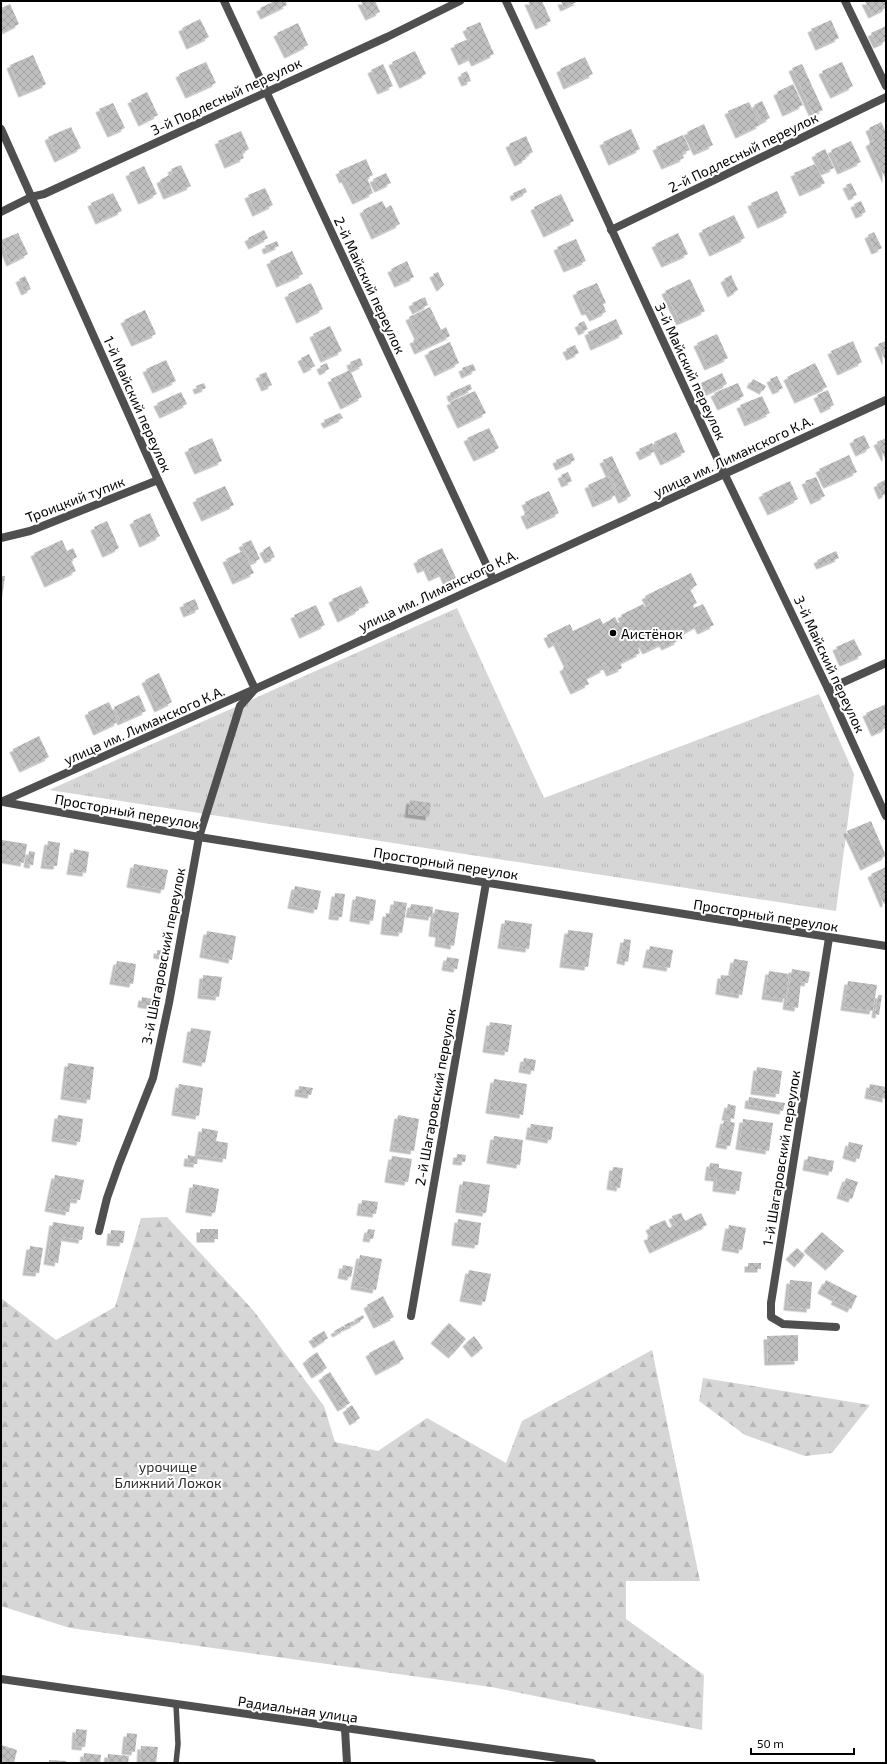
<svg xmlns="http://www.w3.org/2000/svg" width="887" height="1764" viewBox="0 0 887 1764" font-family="'Exo 2',sans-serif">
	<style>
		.grass { fill: url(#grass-tufts) }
		.forest { fill: url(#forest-firs) }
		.building { fill: url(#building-cross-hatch); filter: url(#shadow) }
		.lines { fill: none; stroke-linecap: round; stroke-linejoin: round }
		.lane { stroke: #4f4f4f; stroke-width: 5.5 }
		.street { stroke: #4f4f4f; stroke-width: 8 }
		.poi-dot { fill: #000; stroke: #fff; stroke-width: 1.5 }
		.labels { text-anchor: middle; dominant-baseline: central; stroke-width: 4; stroke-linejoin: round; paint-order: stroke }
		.street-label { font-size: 14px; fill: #000; stroke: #fff }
		.poi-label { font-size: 14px; fill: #000; stroke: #fff; text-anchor: start }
		.park-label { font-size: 14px; fill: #2d2d2d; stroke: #fff }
	</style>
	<defs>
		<pattern id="grass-tufts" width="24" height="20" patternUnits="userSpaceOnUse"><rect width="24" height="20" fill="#d6d6d6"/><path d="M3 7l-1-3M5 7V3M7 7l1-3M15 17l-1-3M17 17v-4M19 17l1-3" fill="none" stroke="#b6b6b6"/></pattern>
		<pattern id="forest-firs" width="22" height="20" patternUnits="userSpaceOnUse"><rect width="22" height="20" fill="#d6d6d6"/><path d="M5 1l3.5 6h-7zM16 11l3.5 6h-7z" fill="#b6b6b6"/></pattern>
		<pattern id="building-cross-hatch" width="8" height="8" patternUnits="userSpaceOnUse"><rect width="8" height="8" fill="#bfbfbf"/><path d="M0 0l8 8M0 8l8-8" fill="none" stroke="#a2a2a2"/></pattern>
		<filter id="shadow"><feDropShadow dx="-3.5" dy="3.5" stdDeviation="0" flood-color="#0004"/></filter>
	</defs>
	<rect width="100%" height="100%" fill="#fff"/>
	<polygon class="grass" points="457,608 544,798 819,694 854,774 836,911 49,790"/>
	<g class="forest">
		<polygon points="167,1217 253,1310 324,1406 335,1442 378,1451 427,1418 506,1463 522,1421 652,1350 700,1581 626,1581 626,1619 704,1675 702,1730 491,1687 70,1628 1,1606 1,1298 56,1340 115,1307 141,1218"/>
		<polygon points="703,1378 870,1405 832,1453 805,1456 745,1435 699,1401"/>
	</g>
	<g class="building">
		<polygon points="275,1 285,1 287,5 264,16 260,8"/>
		<polygon points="361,1 375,1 380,12 369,17"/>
		<polygon points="528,1 542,1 551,21 539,26"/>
		<polygon points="561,1 579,1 564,8"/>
		<polygon points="865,1 886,1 886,8 872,15"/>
		<polygon points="10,4 19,24 1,33 1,8"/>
		<polygon points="200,19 209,37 190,46 182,28"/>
		<polygon points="831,20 839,38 819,47 811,29"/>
		<polygon points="480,22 494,54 475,63 472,57 462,62 454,45 471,38 466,28"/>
		<polygon points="298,23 308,45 288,55 277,33"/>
		<polygon points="886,26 886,41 877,45 871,33"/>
		<polygon points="415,51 426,74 403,85 392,62"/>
		<polygon points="33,55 46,84 22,94 10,65"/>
		<polygon points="585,57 593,74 567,86 560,69"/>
		<polygon points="206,62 216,83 189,95 179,74"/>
		<polygon points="842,62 853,86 834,95 822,71"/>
		<polygon points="383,64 393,86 381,91 371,70"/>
		<polygon points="802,64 823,110 813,114 792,68"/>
		<polygon points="467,71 471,81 465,83 461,74"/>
		<polygon points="793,84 803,105 786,113 777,92"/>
		<polygon points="147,92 158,115 142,123 131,100"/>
		<polygon points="762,101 770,118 762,122 754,105"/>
		<polygon points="749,102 760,125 739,135 728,111"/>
		<polygon points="113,103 125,128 111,134 99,109"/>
		<polygon points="881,122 886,132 886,180 869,143 874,140 869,128"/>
		<polygon points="704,124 713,145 697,152 687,132"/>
		<polygon points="71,127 81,148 58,159 48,137"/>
		<polygon points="631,129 640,149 612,162 603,142"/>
		<polygon points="241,131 249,149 242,153 244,158 228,165 218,141"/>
		<polygon points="683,135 690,150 682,153 684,158 665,166 656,147"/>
		<polygon points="526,136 533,152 525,156 526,159 518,163 509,144"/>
		<polygon points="851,141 861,162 841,171 831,150"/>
		<polygon points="825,149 834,168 824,172 815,154"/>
		<polygon points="366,159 373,175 367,178 373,193 356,201 345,179 343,180 339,171"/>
		<polygon points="815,164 825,183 803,193 794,173"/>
		<polygon points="181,165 191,186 167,196 160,180 173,173 171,169"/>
		<polygon points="144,166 157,194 142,201 129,173"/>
		<polygon points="386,173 391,183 378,189 373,179"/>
		<polygon points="851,183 857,195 852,197 846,185"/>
		<polygon points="265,188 273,205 256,213 248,195"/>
		<polygon points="525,188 527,192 515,198 513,193"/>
		<polygon points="777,191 787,213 761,225 751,203"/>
		<polygon points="113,193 122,211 99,221 91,203"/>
		<polygon points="561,194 574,221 547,234 534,207"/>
		<polygon points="382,201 386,208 391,205 400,224 375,236 363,210"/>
		<polygon points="861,201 866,212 859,215 854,204"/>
		<polygon points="734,215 745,238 713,253 702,230"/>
		<polygon points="264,230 268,238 252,246 248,238"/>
		<polygon points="874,232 882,248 875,251 868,235"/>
		<polygon points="18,233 28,254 10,263 1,240"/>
		<polygon points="678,233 688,254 665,264 655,244"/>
		<polygon points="576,239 586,261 567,269 557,247"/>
		<polygon points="277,241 279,246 267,251 265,246"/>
		<polygon points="292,251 303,274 280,284 270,261"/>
		<polygon points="407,261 414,277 398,284 391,269"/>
		<polygon points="438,272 444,285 440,288 433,274"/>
		<polygon points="731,275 738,290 731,294 724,279"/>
		<polygon points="25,276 31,289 25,292 19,279"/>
		<polygon points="690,279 705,311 680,322 665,291"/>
		<polygon points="311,283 323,309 300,320 288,294"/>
		<polygon points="597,283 606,303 603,304 606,312 593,318 589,311 585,312 576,292"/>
		<polygon points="425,297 428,305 416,311 412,303"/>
		<polygon points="430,307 441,330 446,327 450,336 418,351 413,340 419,338 409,317"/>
		<polygon points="145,310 156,334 135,343 124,320"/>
		<polygon points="616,319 623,334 594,347 588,332"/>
		<polygon points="584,321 588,329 582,332 578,324"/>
		<polygon points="330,326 342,351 324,359 313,334"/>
		<polygon points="717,334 728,358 708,367 697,343"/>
		<polygon points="853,341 862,362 841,372 831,351"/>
		<polygon points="886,341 886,362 878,344"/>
		<polygon points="450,342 459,363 438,373 428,352"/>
		<polygon points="575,345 579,353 570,357 566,349"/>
		<polygon points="309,354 315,366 307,370 301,358"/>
		<polygon points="360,358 363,365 353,370 350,362"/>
		<polygon points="166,360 176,381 156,390 146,369"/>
		<polygon points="327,363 329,369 323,372 320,366"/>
		<polygon points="815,363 827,387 798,400 787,377"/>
		<polygon points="473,364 476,370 465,375 462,368"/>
		<polygon points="350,370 362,397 344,406 331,379"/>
		<polygon points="266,372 272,385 265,388 259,375"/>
		<polygon points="722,373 727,384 706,394 701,383"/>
		<polygon points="777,376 783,388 776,391 770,379"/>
		<polygon points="753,379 766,386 763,391 750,384"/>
		<polygon points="204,383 206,388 198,391 196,386"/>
		<polygon points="738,383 744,396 721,407 714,393"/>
		<polygon points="470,384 472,389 452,399 450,393"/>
		<polygon points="828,390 834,405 824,410 817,395"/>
		<polygon points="475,391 486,413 461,425 450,402"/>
		<polygon points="181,392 187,404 163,415 157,403"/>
		<polygon points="762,396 770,413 748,423 740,405"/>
		<polygon points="340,413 343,418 327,425 324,420"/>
		<polygon points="489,428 499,448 477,458 467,438"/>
		<polygon points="676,432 685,452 664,462 654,442"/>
		<polygon points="864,435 870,448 859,453 853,440"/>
		<polygon points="212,438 222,461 198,471 188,449"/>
		<polygon points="886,438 886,457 885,458 877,442"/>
		<polygon points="652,443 655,451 643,457 639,449"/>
		<polygon points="572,453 575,460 559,467 556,460"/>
		<polygon points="849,455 857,472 827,485 819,469"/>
		<polygon points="612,456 631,496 622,500 603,460"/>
		<polygon points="568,472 572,481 565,484 561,475"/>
		<polygon points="608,476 616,495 596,504 588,485"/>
		<polygon points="816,477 825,496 814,501 805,481"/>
		<polygon points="885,480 886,494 882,496 877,484"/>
		<polygon points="790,481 798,499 771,512 762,494"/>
		<polygon points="225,486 234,505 205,518 196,499"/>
		<polygon points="549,491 559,513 530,526 524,513 529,511 525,502"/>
		<polygon points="150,513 160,536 143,544 133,521"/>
		<polygon points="107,521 119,548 106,554 94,527"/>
		<polygon points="62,540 67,551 73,548 77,557 71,560 76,571 48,584 34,553"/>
		<polygon points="251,540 260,559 251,563 242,544"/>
		<polygon points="270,546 275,557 268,560 263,550"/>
		<polygon points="442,548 456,578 447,582 443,573 432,578 427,567 421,570 417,560"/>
		<polygon points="243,551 254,573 236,581 226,559"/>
		<polygon points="836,551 839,558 820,566 817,560"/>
		<polygon points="691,573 697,585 690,589 697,603 693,605 694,608 703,604 714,625 701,631 698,625 680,635 677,628 673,630 678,641 665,647 663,643 646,651 643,645 638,648 640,653 620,663 622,668 610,673 605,663 602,664 604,669 586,678 589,684 574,691 563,668 568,665 557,642 552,645 547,635 570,624 573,631 600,618 603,624 615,617 618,623 624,621 621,615 643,604 645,607 650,605 645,596"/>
		<polygon points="1,576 5,576 2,598 1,598"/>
		<polygon points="361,586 369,603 358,607 359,610 341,619 332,599"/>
		<polygon points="195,599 199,609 187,614 183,604"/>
		<polygon points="316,605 325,625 303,635 294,615"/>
		<polygon points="854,639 862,655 843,663 836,647"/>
		<polygon points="159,673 172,702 158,709 145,680"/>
		<polygon points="139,695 146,711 121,722 114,707"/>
		<polygon points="109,702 118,722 97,732 88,712"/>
		<polygon points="886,704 886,728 875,733 866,713"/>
		<polygon points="39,736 49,757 23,769 13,749"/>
		<polygon points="410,800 431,803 429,817 408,814"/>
		<polygon points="871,821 886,856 864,867 847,831"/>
		<polygon points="2,840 27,844 24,863 1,859"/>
		<polygon points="48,841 60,843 57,866 44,865"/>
		<polygon points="74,849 89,852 86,873 70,871"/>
		<polygon points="29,851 35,852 33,865 27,864"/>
		<polygon points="134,864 168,870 164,890 130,884"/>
		<polygon points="886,867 886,903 884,904 871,874"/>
		<polygon points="295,886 321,891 317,910 291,905"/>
		<polygon points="335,893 345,894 342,917 332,916"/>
		<polygon points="356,896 376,900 373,921 353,918"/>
		<polygon points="394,901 407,903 402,933 384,931 386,913 392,914"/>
		<polygon points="411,904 433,907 432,917 409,914"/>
		<polygon points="435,909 459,913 454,946 438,943 439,934 432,933"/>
		<polygon points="505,920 532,924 529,949 501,945"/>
		<polygon points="568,930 593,933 588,967 563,964"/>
		<polygon points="207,931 236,936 232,960 203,954"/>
		<polygon points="624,939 631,940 628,962 620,960"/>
		<polygon points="650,946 673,950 670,968 646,964"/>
		<polygon points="157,950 163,951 163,956 157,955"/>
		<polygon points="447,957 459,959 457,969 445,967"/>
		<polygon points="734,959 748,961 742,995 719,991 721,975 731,976"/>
		<polygon points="117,961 136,964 133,984 113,981"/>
		<polygon points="792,969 810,972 808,983 801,982 798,1008 786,1006"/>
		<polygon points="769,971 789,974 786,999 765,996"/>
		<polygon points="203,975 222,977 219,997 201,995"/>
		<polygon points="848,981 877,985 873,1011 844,1007"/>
		<polygon points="878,995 882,995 879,1015 875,1014"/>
		<polygon points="142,997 153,999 152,1006 141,1004"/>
		<polygon points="490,1022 512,1025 508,1052 486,1049"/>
		<polygon points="191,1028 211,1031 205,1063 186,1059"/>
		<polygon points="524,1058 536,1060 534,1071 522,1069"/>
		<polygon points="68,1063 94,1067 90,1100 64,1096"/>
		<polygon points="757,1067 782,1071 779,1094 754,1091"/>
		<polygon points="494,1079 527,1084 523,1115 489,1110"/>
		<polygon points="179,1084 203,1088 199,1116 175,1112"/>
		<polygon points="870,1084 886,1087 886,1099 868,1095"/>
		<polygon points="299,1086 313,1088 311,1095 298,1093"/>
		<polygon points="749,1097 785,1103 783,1111 748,1105"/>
		<polygon points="728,1104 736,1106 734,1119 725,1117"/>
		<polygon points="58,1115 83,1119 80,1142 55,1138"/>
		<polygon points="398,1115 419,1119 414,1151 393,1148"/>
		<polygon points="743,1119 773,1123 769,1151 739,1146"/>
		<polygon points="724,1120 735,1123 730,1146 719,1144"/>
		<polygon points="531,1124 553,1127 551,1140 529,1136"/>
		<polygon points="202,1128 218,1131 216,1141 228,1143 226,1159 198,1155"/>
		<polygon points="494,1136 523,1140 520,1165 490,1160"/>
		<polygon points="849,1142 863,1145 859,1159 846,1155"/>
		<polygon points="457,1154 466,1155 465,1162 456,1161"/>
		<polygon points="188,1155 198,1157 197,1164 187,1163"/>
		<polygon points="392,1156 412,1159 408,1182 388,1179"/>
		<polygon points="808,1156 834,1161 832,1172 806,1167"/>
		<polygon points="710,1163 719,1164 719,1168 742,1172 739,1191 716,1188 717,1178 708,1177"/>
		<polygon points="613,1167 623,1168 620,1188 610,1186"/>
		<polygon points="55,1175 84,1180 80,1200 71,1199 69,1212 48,1208"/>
		<polygon points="846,1178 858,1182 852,1199 840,1195"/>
		<polygon points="463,1181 490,1185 486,1213 459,1209"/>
		<polygon points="193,1184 219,1189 215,1213 189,1209"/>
		<polygon points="362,1200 378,1202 376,1214 360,1212"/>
		<polygon points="681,1213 685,1221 701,1213 707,1225 653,1250 647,1237 653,1235 649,1227 665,1220 669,1228 676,1224 672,1216"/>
		<polygon points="458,1219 481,1223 478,1245 455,1242"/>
		<polygon points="53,1222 84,1227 82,1240 62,1237 58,1263 47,1261"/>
		<polygon points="729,1225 746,1228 742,1250 725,1247"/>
		<rect x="200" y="1229" width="18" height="10"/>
		<polygon points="368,1229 375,1230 373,1239 366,1238"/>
		<polygon points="111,1230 125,1231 123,1243 110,1242"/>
		<polygon points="822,1232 844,1251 829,1267 807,1248"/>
		<polygon points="30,1246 43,1248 39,1273 26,1272"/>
		<polygon points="797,1248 805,1255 798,1264 789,1256"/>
		<polygon points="360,1255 382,1259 376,1290 354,1286"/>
		<rect x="748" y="1263" width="13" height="6"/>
		<polygon points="343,1265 353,1267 351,1277 341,1275"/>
		<polygon points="469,1270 491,1274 485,1302 463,1298"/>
		<polygon points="790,1280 812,1282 810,1309 787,1307"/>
		<polygon points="826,1280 857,1296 851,1309 834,1301 836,1298 821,1290"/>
		<polygon points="383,1296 394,1317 377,1325 367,1305"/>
		<polygon points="363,1315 364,1318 356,1323 354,1320"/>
		<polygon points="353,1321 355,1324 346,1328 344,1325"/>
		<polygon points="449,1323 466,1339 452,1355 434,1340"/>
		<polygon points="343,1326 345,1329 336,1334 334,1331"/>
		<polygon points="324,1331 328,1338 317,1345 312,1338"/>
		<polygon points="798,1335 798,1361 768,1362 767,1336"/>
		<polygon points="474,1336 483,1348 475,1354 466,1343"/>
		<polygon points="394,1340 404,1359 379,1372 369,1353"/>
		<polygon points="317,1352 327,1368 315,1375 306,1360"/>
		<polygon points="330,1372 350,1403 341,1408 322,1377"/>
		<polygon points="352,1405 360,1418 353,1422 346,1409"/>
		<polygon points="76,1729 87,1730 85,1747 75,1746"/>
		<polygon points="127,1733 137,1734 135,1752 125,1751"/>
		<polygon points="1,1745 17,1750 14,1763 1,1763"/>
		<polygon points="141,1746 158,1747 156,1763 140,1763"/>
		<polygon points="84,1753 101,1755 100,1763 83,1763"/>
		<polygon points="108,1754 129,1756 128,1763 107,1763"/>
		<polygon points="49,1760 66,1761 66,1763 49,1763"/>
	</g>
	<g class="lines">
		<polyline class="lane" points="176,1704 178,1744 176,1763"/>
		<g class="street">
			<polyline points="224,1 493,579"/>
			<polyline points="506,1 725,475 828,689 886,816"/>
			<polyline points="845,1 886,86"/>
			<polyline points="1,129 158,480 255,689 240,706 199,837 169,1003 153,1078 119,1164 107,1198 99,1231"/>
			<polyline points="1,212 31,197 44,194 387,37 460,1"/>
			<polyline points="611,230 886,97"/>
			<polyline points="1,538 30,531 158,480"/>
			<polyline points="828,689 886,663"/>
			<polyline points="1,802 255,689 886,400"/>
			<polyline points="3,802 199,837 886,946"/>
			<polyline points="829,938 771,1303 771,1317 783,1324 836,1327"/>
			<polyline points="411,1316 486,883"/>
			<polyline points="1,1679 592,1763"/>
			<polyline points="345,1729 347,1763"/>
		</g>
	</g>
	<circle class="poi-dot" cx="613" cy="633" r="4"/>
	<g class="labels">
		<g class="street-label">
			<text transform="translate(226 96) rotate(-25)">3-й Подлесный переулок</text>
			<text transform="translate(743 152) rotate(-26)">2-й Подлесный переулок</text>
			<text transform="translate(370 285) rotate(65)">2-й Майский переулок</text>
			<text transform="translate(691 371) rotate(65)">3-й Майский переулок</text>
			<text transform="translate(138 404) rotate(66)">1-й Майский переулок</text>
			<text transform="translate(733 456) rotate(-25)">улица им. Лиманского К.А.</text>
			<text transform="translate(75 499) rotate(-21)">Троицкий тупик</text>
			<text transform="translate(438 590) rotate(-25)">улица им. Лиманского К.А.</text>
			<text transform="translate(830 664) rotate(65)">3-й Майский переулок</text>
			<text transform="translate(144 725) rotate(-24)">улица им. Лиманского К.А.</text>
			<text transform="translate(127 811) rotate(10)">Просторный переулок</text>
			<text transform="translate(446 863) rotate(9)">Просторный переулок</text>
			<text transform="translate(766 915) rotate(9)">Просторный переулок</text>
			<text transform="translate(163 956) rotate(-79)">3-й Шагаровский переулок</text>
			<text transform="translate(435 1097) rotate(-80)">2-й Шагаровский переулок</text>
			<text transform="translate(781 1158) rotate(-81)">1-й Шагаровский переулок</text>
			<text transform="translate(298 1709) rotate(8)">Радиальная улица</text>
		</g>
		<g class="poi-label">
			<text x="621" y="633">Аистёнок</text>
		</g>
		<g class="park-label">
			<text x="168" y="1466">урочище<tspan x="168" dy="16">Ближний Ложок</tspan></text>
		</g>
	</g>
	<rect width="887" height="1764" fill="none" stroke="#000000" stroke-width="4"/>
	<path d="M751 1748v6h103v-6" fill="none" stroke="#000000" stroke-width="2"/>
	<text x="757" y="1748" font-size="12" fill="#000000" stroke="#ffffff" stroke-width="3" paint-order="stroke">50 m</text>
</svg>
